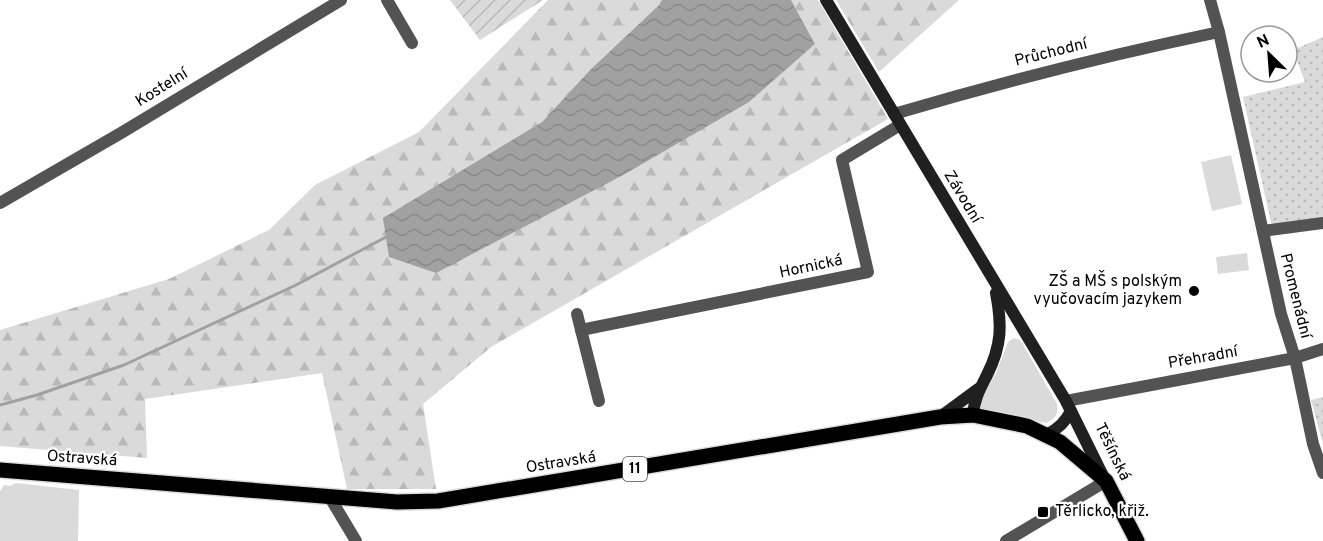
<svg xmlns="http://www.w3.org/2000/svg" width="1323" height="541" viewBox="0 0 1323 541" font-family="Overpass,sans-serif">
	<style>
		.grass { fill: #dadada }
		.forest { fill: url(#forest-firs) }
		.park { fill: url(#park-dots) }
		.garden { fill: url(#garden-furrows) }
		.water { fill: url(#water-waves) }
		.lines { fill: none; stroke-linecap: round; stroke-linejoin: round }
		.stream { stroke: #a1a1a1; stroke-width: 3 }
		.primary-casing { stroke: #dbdbdb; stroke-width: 18 }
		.street { stroke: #535353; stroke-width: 12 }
		.secondary { stroke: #202020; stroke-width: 12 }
		.primary { stroke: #000; stroke-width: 15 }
		.poi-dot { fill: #000; stroke: #fff; stroke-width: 2 }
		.labels { text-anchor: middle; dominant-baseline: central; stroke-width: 4.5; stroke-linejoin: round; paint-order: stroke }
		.shield { fill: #fff; stroke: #4c4c4c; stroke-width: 1.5 }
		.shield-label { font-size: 15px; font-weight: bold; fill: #000 }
		.street-label { font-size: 16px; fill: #000; stroke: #fff }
		.poi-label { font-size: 16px; fill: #000; stroke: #fff; text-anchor: end }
	</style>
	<defs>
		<pattern id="forest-firs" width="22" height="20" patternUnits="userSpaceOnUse" patternTransform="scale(1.5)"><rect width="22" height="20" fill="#dadada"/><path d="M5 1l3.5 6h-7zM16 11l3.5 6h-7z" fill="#b9b9b9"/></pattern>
		<pattern id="park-dots" width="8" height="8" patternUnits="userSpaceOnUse" patternTransform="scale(1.5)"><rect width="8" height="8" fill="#dadada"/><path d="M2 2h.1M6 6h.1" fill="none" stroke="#b9b9b9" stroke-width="1.8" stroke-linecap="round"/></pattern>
		<pattern id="garden-furrows" width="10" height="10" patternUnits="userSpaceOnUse" patternTransform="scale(1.5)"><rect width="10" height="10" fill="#dadada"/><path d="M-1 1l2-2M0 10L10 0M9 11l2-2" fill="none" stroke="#b9b9b9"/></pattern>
		<pattern id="water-waves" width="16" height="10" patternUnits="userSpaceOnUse" patternTransform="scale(1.5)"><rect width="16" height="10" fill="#a1a1a1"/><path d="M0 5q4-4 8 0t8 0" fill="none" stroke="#898989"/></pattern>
	</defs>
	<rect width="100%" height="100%" fill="#fff"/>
	<g class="grass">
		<polygon points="1231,155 1242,204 1212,211 1201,162"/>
		<polygon points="1247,253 1249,270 1218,274 1216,257"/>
		<path d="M1014 338 1021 341 1057 404C1058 415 1056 418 1046 423L981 410 978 403 996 373 1008 342Z"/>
		<polygon points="16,483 79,490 78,541 0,541 0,491 4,485 10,486"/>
	</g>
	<g class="forest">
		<polygon points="548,0 662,0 659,5 590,70 542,122 383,218 792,62 815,44 791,0 818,0 888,119 491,347 423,404 436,489 347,489 322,373 145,399 147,458 0,446 0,330 169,279 269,230 315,185 419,132"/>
		<polygon points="836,0 959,0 879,72"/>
	</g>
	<g class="park">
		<polygon points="1323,37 1323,227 1272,227 1243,97 1305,82 1293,50"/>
		<polygon points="1323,397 1323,444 1311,400"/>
	</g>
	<polygon class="garden" points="450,0 543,0 480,40"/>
	<polygon class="water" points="662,0 791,0 815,44 749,102 625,174 436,273 389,257 383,218 542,122 590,70 659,5"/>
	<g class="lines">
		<polyline class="stream" points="0,405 37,395 124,365 296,285 388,236"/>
		<g class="primary-casing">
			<polyline id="primary" points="0,470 397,502 438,501 940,417 973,415 1027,426 1060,442 1106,481 1137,541"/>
		</g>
		<g class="street">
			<polyline points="387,0 412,43"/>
			<polyline points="1210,0 1219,32 1281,314 1295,358 1313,444 1323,473"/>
			<path d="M894 114C1002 82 1109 55 1219 32"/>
			<polyline points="0,203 121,133 341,0"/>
			<polyline points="1263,231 1323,223"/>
			<polyline points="577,314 599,401"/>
			<polyline points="581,330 868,272 842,160 900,125"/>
			<polyline points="1066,401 1295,358 1323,349"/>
			<polyline points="329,496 356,541"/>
			<polyline points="1006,541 1106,481"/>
		</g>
		<g class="secondary">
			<polyline points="826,0 1066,401 1103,476"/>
			<path d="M973 415C974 399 980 389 987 375 1002 345 1002 325 996 293"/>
			<polyline points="940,417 978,389"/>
			<path d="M1048 434C1059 428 1065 422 1071 411"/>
		</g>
		<use href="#primary" class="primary"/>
	</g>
	<g class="poi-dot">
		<circle cx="1194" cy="291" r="6"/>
		<rect x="1037" y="506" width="12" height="12" rx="3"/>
	</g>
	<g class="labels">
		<rect class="shield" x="623" y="457" width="24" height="24" rx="4.5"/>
		<g class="shield-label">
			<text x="635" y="469">11</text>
		</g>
		<g class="street-label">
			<text transform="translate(1051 53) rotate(-14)">Průchodní</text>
			<text transform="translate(162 88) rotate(-32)">Kostelní</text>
			<text transform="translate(962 197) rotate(59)">Závodní</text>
			<text transform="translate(811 267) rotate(-12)">Hornická</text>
			<text transform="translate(1295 296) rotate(76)">Promenádní</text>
			<text transform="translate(1203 358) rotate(-10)">Přehradní</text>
			<text transform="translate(1112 452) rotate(64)">Těšínská</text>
			<text transform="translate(82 459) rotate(4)">Ostravská</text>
			<text transform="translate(561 463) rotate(-9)">Ostravská</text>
		</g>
		<g class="poi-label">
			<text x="1182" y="282">ZŠ a MŠ s polským<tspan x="1182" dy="18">vyučovacím jazykem</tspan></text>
			<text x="1055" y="512" text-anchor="start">Těrlicko, křiž.</text>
		</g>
	</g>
	<g transform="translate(1269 54) rotate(335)"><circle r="28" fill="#ffffff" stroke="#999999" stroke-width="1.5"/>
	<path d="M0-4.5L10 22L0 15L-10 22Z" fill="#000000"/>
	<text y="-9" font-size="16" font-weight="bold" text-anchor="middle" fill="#000000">N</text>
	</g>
</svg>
